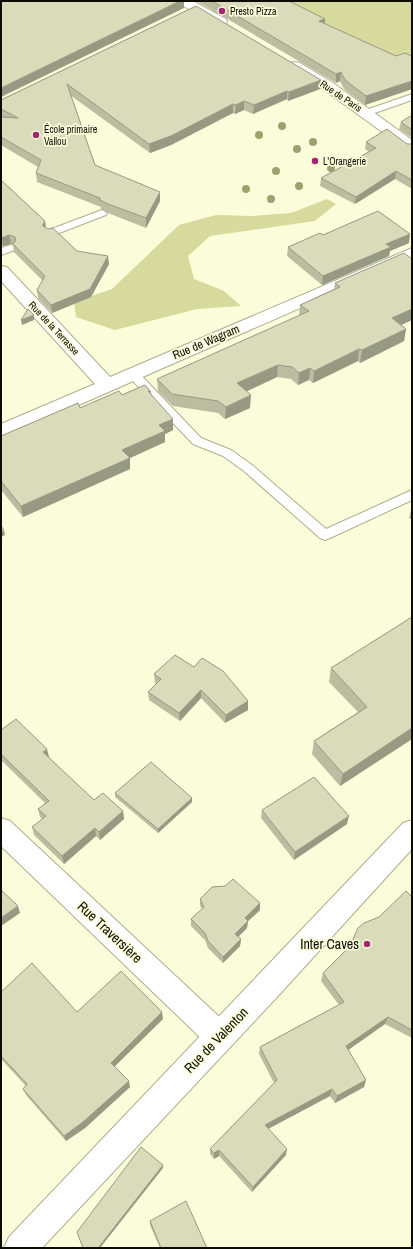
<svg xmlns="http://www.w3.org/2000/svg" width="413" height="1249" viewBox="0 0 413 1249" font-family="'Archivo Narrow',sans-serif">
	<style>
		.green { fill: #d7da9c }
		.lines { fill: none; stroke-linecap: round; stroke-linejoin: round }
		.lane-casing { stroke: #adaf8f; stroke-width: 2 }
		.street-casing { stroke: #adaf8f; stroke-width: 2 }
		.secondary-casing { stroke: #adaf8f; stroke-width: 2 }
		.lane { fill: #fff; fill-rule: evenodd }
		.street { fill: #fff; fill-rule: evenodd }
		.secondary { fill: #fff; fill-rule: evenodd }
		.tree { fill: #9fa16c }
		.wall { fill: #bbbca0 }
		.shaded-wall { fill: #989982 }
		.building { fill: #d9dbba; stroke: #989982 }
		.poi-dot { fill: #a42373; stroke: #fafcda; stroke-width: 1.5 }
		.labels { text-anchor: middle; dominant-baseline: central; stroke-width: 3.5; stroke-linejoin: round; paint-order: stroke }
		.far-poi-label { font-size: 10px; fill: #0c0c03; stroke: #fafcda; text-anchor: start }
		.far-street-label { font-size: 10px; fill: #0c0c03; stroke: #fafcda }
		.street-label { font-size: 12px; fill: #0c0c03; stroke: #fafcda }
		.near-street-label { font-size: 14px; fill: #0c0c03; stroke: #fafcda }
		.near-poi-label { font-size: 14px; fill: #0c0c03; stroke: #fafcda; text-anchor: end }
	</style>
	<rect width="100%" height="100%" fill="#fafcda"/>
	<g class="green">
		<polygon points="272,1 412,1 412,65"/>
		<polygon points="327,199 336,204 315,221 210,236 188,256 194,279 224,291 241,306 197,309 115,330 76,317 74,302 112,289 179,225 216,215 252,216 291,213"/>
	</g>
	<g class="lines">
		<g class="lane-casing">
			<g id="lane">
				<polygon points="412,94 412,100 369,115 366,116 361,113 363,111"/>
				<polygon points="102,210 107,213 106,215 54,235 50,236 45,233 46,231"/>
				<polygon points="11,245 15,246 16,248 15,250 1,255 1,248"/>
				<polygon points="133,370 137,371 201,438 231,450 252,465 326,529 412,490 412,500 330,538 325,540 320,538 244,471 223,456 193,444 129,377 127,374 129,371"/>
			</g>
		</g>
		<g class="street-casing">
			<g id="street">
				<polygon points="178,1 193,1 226,19 227,22 226,25 216,25 180,4"/>
				<polygon points="295,62 300,63 333,83 412,140 412,151 407,150 323,89 290,69 288,66 290,63"/>
				<polygon points="412,248 412,259 1,439 1,424 95,384 1,281 1,266 7,267 110,377"/>
				<polygon points="1,818 10,821 229,1026 233,1036 229,1046 219,1050 209,1046 1,846"/>
			</g>
		</g>
		<g class="secondary-casing">
			<polygon id="secondary" points="412,820 412,849 278,996 42,1248 4,1248 9,1237 403,823"/>
		</g>
		<use href="#lane" class="lane"/>
		<use href="#street" class="street"/>
		<use href="#secondary" class="secondary"/>
	</g>
	<g class="tree">
		<circle cx="282" cy="126" r="4"/>
		<circle cx="259" cy="135" r="4"/>
		<circle cx="313" cy="142" r="4"/>
		<circle cx="297" cy="149" r="4"/>
		<circle cx="331" cy="168" r="4"/>
		<circle cx="276" cy="171" r="4"/>
		<circle cx="299" cy="186" r="4"/>
		<circle cx="246" cy="189" r="4"/>
		<circle cx="271" cy="199" r="4"/>
	</g>
	<g class="wall">
		<polygon points="196,1 293,1 291,2 325,19 325,24 396,56 412,56 412,89 365,105 344,89 340,81 336,83 202,4"/>
		<polygon points="196,6 320,89 288,101 287,99 253,114 244,110 235,114 233,113 171,145 150,153 70,95 95,165 160,201 146,228 108,213 101,209 101,207 37,182 36,173 38,167 1,145 1,117 2,117 1,117 1,100"/>
		<polygon points="412,115 412,138 399,129 401,122"/>
		<polygon points="366,142 412,144 412,189 395,179 355,204 320,186 321,178 369,152 365,149"/>
		<polygon points="1,180 45,221 46,228 77,251 109,264 91,297 52,313 38,298 37,290 43,281 14,252 13,244 11,244 3,246 1,244"/>
		<polygon points="323,235 409,243 390,251 389,256 322,285 287,256 288,247"/>
		<polygon points="412,259 412,320 401,325 406,329 404,341 360,363 358,361 313,383 309,380 298,385 291,379 277,377 246,391 250,408 225,419 218,413 173,406 158,391 157,379 299,316 300,305 334,289 335,283"/>
		<polygon points="145,385 151,392 152,396 173,430 165,434 165,442 130,458 130,469 23,517 1,490 1,436 122,395"/>
		<polygon points="412,509 412,520 409,518 411,510"/>
		<polygon points="412,617 412,739 340,786 312,754 314,741 358,712 329,682 331,668"/>
		<polygon points="194,667 248,701 248,710 225,723 201,698 180,721 149,700 148,692 156,684 155,683 154,674"/>
		<polygon points="1,730 49,757 48,757 94,800 123,811 124,819 100,840 96,836 64,864 34,835 32,827 42,819 40,817 38,809 45,803 1,760"/>
		<polygon points="115,793 192,802 158,833 115,797"/>
		<polygon points="262,810 347,824 294,860 261,818"/>
		<polygon points="412,897 412,1038 385,1024 348,1050 366,1080 364,1087 335,1103 330,1096 268,1129 286,1155 252,1192 219,1156 214,1159 210,1154 210,1149 274,1083 259,1054 260,1047 339,1005 321,981 323,973 379,917"/>
		<polygon points="200,899 260,910 248,921 247,928 238,937 241,939 240,946 223,963 208,948 205,940 191,926 191,919 202,909 200,906"/>
		<polygon points="1,992 77,1012 163,1019 115,1066 130,1087 85,1128 66,1141 26,1095 23,1089 26,1086 1,1059"/>
		<polygon points="150,1221 207,1248 160,1248 150,1225"/>
	</g>
	<g class="shaded-wall">
		<polygon points="180,1 184,1 184,8 1,97 1,88"/>
		<polygon points="325,19 324,28 319,21"/>
		<polygon points="341,72 340,81 336,83 336,74"/>
		<polygon points="321,80 320,89 288,101 289,92"/>
		<polygon points="412,81 412,89 365,105 366,96"/>
		<polygon points="287,91 287,99 253,114 254,105"/>
		<polygon points="244,101 244,110 235,114 236,105"/>
		<polygon points="233,104 233,113 171,145 150,153 149,144"/>
		<polygon points="396,171 395,179 355,204 356,197"/>
		<polygon points="160,192 160,201 146,228 146,218"/>
		<polygon points="45,221 46,229 44,232 43,224"/>
		<polygon points="410,234 409,243 390,251 389,256 322,285 323,276 386,244"/>
		<polygon points="9,235 11,244 3,246 2,238"/>
		<polygon points="108,256 109,264 91,297 52,313 51,305"/>
		<polygon points="412,309 412,320 390,330 392,318"/>
		<polygon points="34,315 34,320 22,325 21,320"/>
		<polygon points="406,329 404,341 360,363 362,350"/>
		<polygon points="359,349 358,361 313,383 314,371"/>
		<polygon points="278,365 277,377 237,396 237,383"/>
		<polygon points="310,368 309,380 298,385 299,373"/>
		<polygon points="251,395 250,408 225,419 226,407"/>
		<polygon points="173,419 173,430 165,434 165,442 130,458 130,469 23,517 21,506 122,450 159,425"/>
		<polygon points="4,530 5,535 1,537 1,532"/>
		<polygon points="201,690 201,698 180,721 179,713"/>
		<polygon points="248,701 248,710 225,723 226,715"/>
		<polygon points="412,728 412,739 340,786 343,774"/>
		<polygon points="47,749 49,757 44,760 43,752"/>
		<polygon points="192,798 192,802 158,833 158,829"/>
		<polygon points="123,811 124,819 100,840 99,832"/>
		<polygon points="349,816 347,824 294,860 295,852"/>
		<polygon points="95,828 96,836 64,864 62,856"/>
		<polygon points="260,903 260,910 244,925 245,918"/>
		<polygon points="18,906 20,913 1,926 1,918"/>
		<polygon points="248,921 247,928 234,941 235,934"/>
		<polygon points="241,939 240,946 223,963 223,957"/>
		<polygon points="162,1012 163,1019 112,1069 111,1063"/>
		<polygon points="388,1017 385,1024 344,1053 346,1046"/>
		<polygon points="366,1080 364,1087 335,1103 337,1096"/>
		<polygon points="129,1081 130,1087 85,1128 66,1141 64,1136"/>
		<polygon points="332,1089 330,1096 264,1131 265,1125"/>
		<polygon points="287,1149 286,1155 252,1192 253,1187"/>
		<polygon points="219,1150 219,1156 214,1159 214,1153"/>
		<polygon points="163,1165 163,1168 100,1248 98,1248"/>
	</g>
	<g class="building">
		<polygon points="1,1 180,1 1,88"/>
		<polygon points="212,1 289,1 325,19 319,21 396,56 405,53 412,56 412,81 366,96 345,80 341,72 336,74"/>
		<polygon points="196,6 321,80 289,92 287,91 254,105 244,101 236,105 233,104 171,136 149,144 67,84 95,165 160,192 146,218 108,204 100,200 100,198 36,173 41,160 1,137 1,117 18,118 1,109 1,100"/>
		<polygon points="412,115 412,130 401,122"/>
		<polygon points="387,129 407,144 412,144 412,180 396,171 356,197 321,178 376,148 366,142"/>
		<polygon points="1,180 45,221 43,224 43,226 48,229 53,228 77,251 108,256 90,289 51,305 37,290 45,276 13,244 16,240 15,237 9,235 2,238 1,237"/>
		<polygon points="378,211 410,234 386,244 391,247 323,276 288,247 320,233 323,235"/>
		<polygon points="404,253 412,259 412,309 392,318 406,329 362,350 359,349 314,371 310,368 299,373 292,367 278,365 237,383 251,395 226,407 218,401 172,394 157,379 309,311 300,305 340,287 335,283"/>
		<polygon points="28,309 34,315 21,320"/>
		<polygon points="145,385 151,392 148,391 173,419 159,425 165,431 122,450 130,458 21,506 1,481 1,436 78,403 80,408 119,391 122,395"/>
		<polygon points="1,526 4,530 1,532"/>
		<polygon points="412,617 412,728 343,774 314,741 367,707 331,668"/>
		<polygon points="175,655 194,667 202,658 223,671 248,701 226,715 201,690 179,713 148,692 161,679 154,674"/>
		<polygon points="16,719 47,749 43,752 94,800 103,793 123,811 99,832 95,828 62,856 32,827 46,816 38,809 49,801 1,754 1,730"/>
		<polygon points="151,762 192,798 158,829 115,793"/>
		<polygon points="314,777 349,816 295,852 262,810"/>
		<polygon points="233,879 260,903 245,918 248,921 235,934 241,939 223,957 208,941 205,933 191,919 204,907 200,899 212,887 225,886"/>
		<polygon points="1,890 18,906 1,918"/>
		<polygon points="406,891 412,897 412,1030 388,1017 346,1046 366,1080 337,1096 332,1089 265,1125 287,1149 253,1187 219,1150 214,1153 210,1149 277,1080 260,1047 344,1002 323,973 350,946 358,928 364,923 379,917"/>
		<polygon points="32,963 77,1012 121,971 162,1012 111,1063 129,1081 83,1122 64,1136 23,1089 27,1084 1,1056 1,992"/>
		<polygon points="141,1147 163,1165 98,1248 83,1248 77,1232"/>
		<polygon points="186,1201 207,1248 161,1248 150,1221"/>
	</g>
	<g class="poi-dot">
		<circle cx="222" cy="11" r="4"/>
		<circle cx="36" cy="135" r="4"/>
		<circle cx="315" cy="161" r="4"/>
		<circle cx="367" cy="944" r="4"/>
	</g>
	<g class="labels">
		<g class="far-poi-label">
			<text x="230" y="11">Presto Pizza</text>
			<text x="44" y="129">École primaire<tspan x="44" dy="12">Vallou</tspan></text>
			<text x="323" y="161">L'Orangerie</text>
		</g>
		<g class="far-street-label">
			<text transform="translate(341 96) rotate(34)">Rue de Paris</text>
			<text transform="translate(54 328) rotate(47)">Rue de la Terrasse</text>
		</g>
		<g class="street-label">
			<text transform="translate(206 342) rotate(-23)">Rue de Wagram</text>
		</g>
		<g class="near-street-label">
			<text transform="translate(110 932) rotate(43)">Rue Traversière</text>
			<text transform="translate(216 1040) rotate(-46)">Rue de Valenton</text>
		</g>
		<g class="near-poi-label">
			<text x="359" y="944">Inter Caves</text>
		</g>
	</g>
	<rect width="413" height="1249" fill="none" stroke="#0c0c03" stroke-width="4"/>
</svg>
